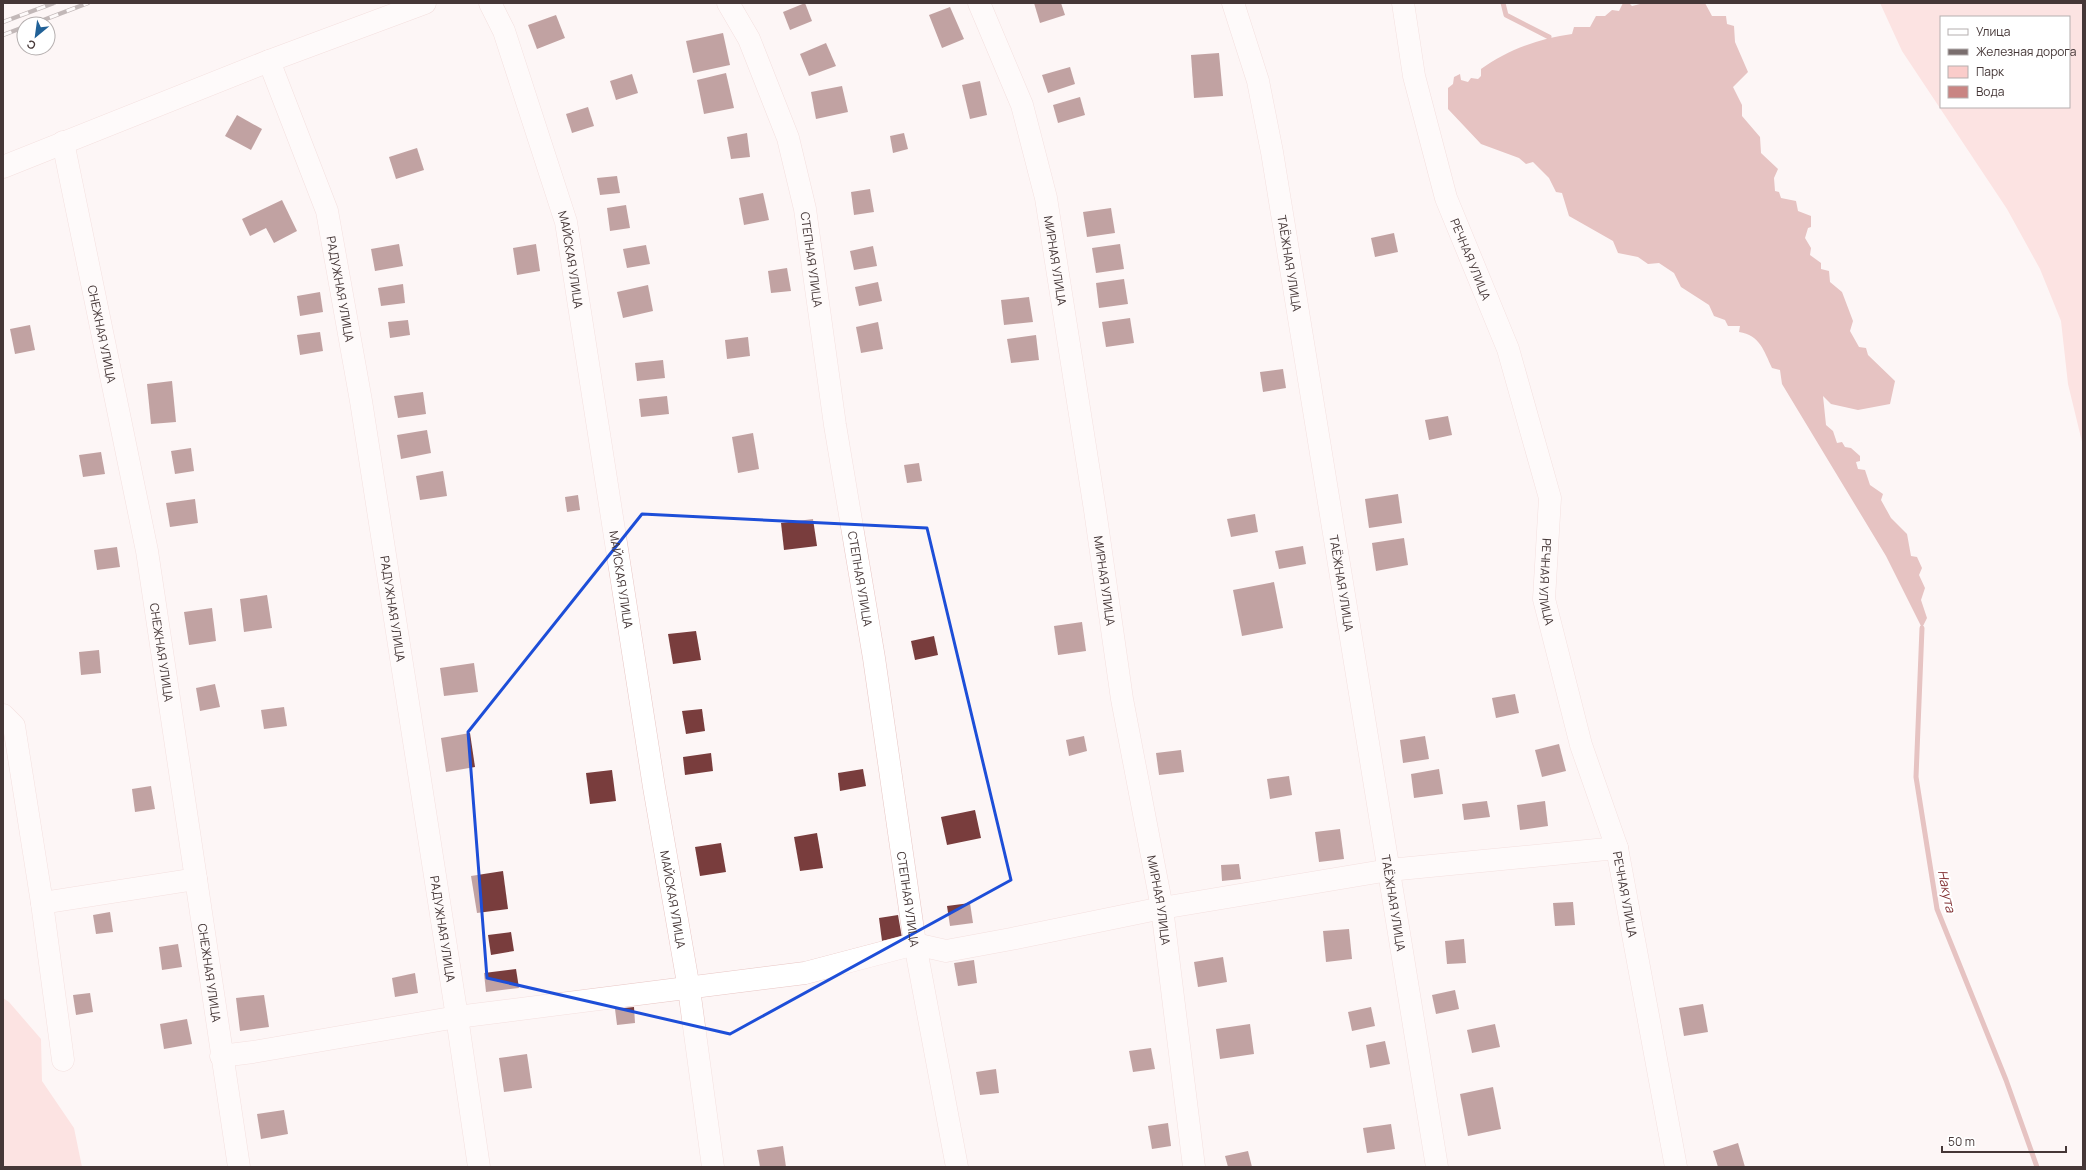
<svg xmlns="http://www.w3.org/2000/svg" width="2086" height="1170" viewBox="0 0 2086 1170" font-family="Manrope,sans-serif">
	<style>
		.green { fill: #faccca; fill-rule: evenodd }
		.water { fill: #c98583 }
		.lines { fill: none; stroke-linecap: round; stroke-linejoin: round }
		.stream { stroke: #c98583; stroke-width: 5 }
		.building { fill: #793d3d }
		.minor-casing { stroke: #e8c6c4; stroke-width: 23 }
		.minor { stroke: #fff; stroke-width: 22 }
		.rail-casing { stroke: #7a6e6e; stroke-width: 4.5 }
		.rail { stroke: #fff; stroke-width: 3; stroke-dasharray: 9; stroke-linecap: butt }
		.marked { fill: none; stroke: #1d4ed8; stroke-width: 3; stroke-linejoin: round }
		.labels { text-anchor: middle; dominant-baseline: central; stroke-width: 4; stroke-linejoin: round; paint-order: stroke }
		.street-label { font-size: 12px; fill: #453737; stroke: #fff }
		.water-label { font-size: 13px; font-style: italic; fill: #812e31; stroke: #fff }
	</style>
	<rect width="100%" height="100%" fill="#fdf6f6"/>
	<g class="green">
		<path d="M1880 3H2083V446L2068 384 2061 321 2040 269 2007 209 1902 51ZM1941 17H2069V107H1941Z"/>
		<polygon points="3,998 9,1002 41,1039 42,1081 74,1128 82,1167 3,1167"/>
	</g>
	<path class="water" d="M1623 3H1629L1632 6 1644 3H1705L1712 16H1726L1727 24 1734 26 1735 42 1748 72 1733 87 1742 105V116L1760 137 1761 153 1778 169 1774 178 1775 191 1779 192 1781 198 1796 201 1798 211 1811 216V227L1808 228 1805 238 1811 248 1810 255 1821 263V269L1829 271 1830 282 1842 292 1853 321 1850 331 1859 347 1866 348 1868 355 1895 381 1890 404 1858 410 1831 404 1823 396 1826 425 1833 431 1837 443 1842 442 1845 447 1851 448 1860 456V461L1856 462 1858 469 1865 470 1870 485 1883 494 1881 500 1891 518 1907 534 1911 556 1917 557 1922 568 1919 575 1925 588 1921 600 1927 618 1922 628 1886 556 1782 384 1780 370 1772 368C1764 351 1760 335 1739 332L1740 326H1728L1725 320 1714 316 1709 305 1681 287 1674 273 1659 263 1648 264 1638 257 1618 253 1613 241 1569 216 1562 193 1556 192 1549 178 1533 162 1526 164 1519 158 1481 144 1448 109V88L1453 84 1454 77 1460 74 1461 80 1468 82 1471 78 1478 79 1481 76V69C1507 50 1540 38 1572 34L1574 27H1590L1596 16H1605L1612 10 1619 11Z"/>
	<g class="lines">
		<g class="stream">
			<polyline points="1503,3 1506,15 1549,37"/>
			<polyline points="1922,628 1916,777 1937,909 2006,1080 2037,1167"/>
		</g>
	</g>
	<g class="building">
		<polygon points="805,3 812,21 790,30 783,12"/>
		<polygon points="1034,3 1061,3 1065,15 1040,23"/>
		<polygon points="950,7 964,39 942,48 929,15"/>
		<polygon points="556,15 565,38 537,49 528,25"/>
		<polygon points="723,33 730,65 693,73 686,41"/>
		<polygon points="826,43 836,66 809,76 800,54"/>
		<polygon points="1219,53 1223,96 1194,98 1191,55"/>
		<polygon points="1070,67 1075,84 1048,93 1042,75"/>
		<polygon points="726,73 734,108 704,114 697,80"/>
		<polygon points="632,74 638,93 616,100 610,81"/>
		<polygon points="980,81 987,115 970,119 962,85"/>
		<polygon points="842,86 848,112 816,119 811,92"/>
		<polygon points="1080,97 1085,115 1058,123 1053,105"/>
		<polygon points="588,107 594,126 572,133 566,114"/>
		<polygon points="237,115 262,129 251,150 225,136"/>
		<polygon points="747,133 750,157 731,159 727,137"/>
		<polygon points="904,133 908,149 893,153 890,136"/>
		<polygon points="417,148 424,170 396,179 389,157"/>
		<polygon points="617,176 620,193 600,195 597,178"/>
		<polygon points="870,189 874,212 854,215 851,192"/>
		<polygon points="763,193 769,220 744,225 739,198"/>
		<polygon points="282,200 297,231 274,243 266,228 250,236 242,219"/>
		<polygon points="626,205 630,228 610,231 607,208"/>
		<polygon points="1111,208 1115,233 1087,237 1083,212"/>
		<polygon points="1394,233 1398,252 1375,257 1371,238"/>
		<polygon points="399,244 403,266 375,271 371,249"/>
		<polygon points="536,244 540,271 517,275 513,248"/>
		<polygon points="1120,244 1124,269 1096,273 1092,248"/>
		<polygon points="646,245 650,264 627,268 623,249"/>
		<polygon points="873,246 877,266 854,270 850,251"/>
		<polygon points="787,268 791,291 771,293 768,271"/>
		<polygon points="1124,279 1128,304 1099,308 1096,283"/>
		<polygon points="878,282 882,301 859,306 855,287"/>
		<polygon points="403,284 405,303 381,306 378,288"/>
		<polygon points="648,285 653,311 623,318 617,292"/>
		<polygon points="320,292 323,312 300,316 297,296"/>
		<polygon points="1029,297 1033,322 1004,325 1001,300"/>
		<polygon points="1130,318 1134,343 1106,347 1102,322"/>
		<polygon points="408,320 410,335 390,338 388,322"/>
		<polygon points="878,322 883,349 861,353 856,327"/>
		<polygon points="30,325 35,350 15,354 10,329"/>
		<polygon points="320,332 323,351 300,355 297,335"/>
		<polygon points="1036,335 1039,360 1011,363 1007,339"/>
		<polygon points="748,337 750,356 727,359 725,340"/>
		<polygon points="663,360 665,378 637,381 635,363"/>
		<polygon points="1283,369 1286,388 1263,392 1260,372"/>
		<polygon points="172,381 176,422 151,424 147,384"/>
		<polygon points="423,392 426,414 398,418 394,396"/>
		<polygon points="667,396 669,414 641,417 639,399"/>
		<polygon points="1448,416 1452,435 1429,440 1425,420"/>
		<polygon points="427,430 431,453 401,459 397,435"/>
		<polygon points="753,433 759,469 738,473 732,437"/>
		<polygon points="191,448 194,471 175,474 171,451"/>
		<polygon points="101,452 105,474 83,477 79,455"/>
		<polygon points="919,463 922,481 907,483 904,465"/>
		<polygon points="443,471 447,496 420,500 416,476"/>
		<polygon points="1398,494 1402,523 1369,528 1365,499"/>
		<polygon points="578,495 580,510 567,512 565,497"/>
		<polygon points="195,499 198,523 170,527 166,503"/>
		<polygon points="1255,514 1258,532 1231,537 1227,519"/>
		<polygon points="813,519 817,546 784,550 781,523"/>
		<polygon points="1404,538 1408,565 1376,571 1372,543"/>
		<polygon points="1303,546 1306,564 1279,569 1275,551"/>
		<polygon points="117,547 120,567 97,570 94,550"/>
		<polygon points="1274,582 1283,628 1242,636 1233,590"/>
		<polygon points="267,595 272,628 244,632 240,599"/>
		<polygon points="212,608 216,641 189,645 184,612"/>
		<polygon points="1082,622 1086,651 1058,655 1054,626"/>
		<polygon points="696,631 701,660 673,664 668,634"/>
		<polygon points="934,636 938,655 915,660 911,641"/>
		<polygon points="99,650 101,673 81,675 79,652"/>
		<polygon points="474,663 478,692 444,696 440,668"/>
		<polygon points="215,684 220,707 200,711 196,688"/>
		<polygon points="1515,694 1519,713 1496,718 1492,698"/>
		<polygon points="284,707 287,726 264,729 261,710"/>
		<polygon points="702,709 705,731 686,734 682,711"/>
		<polygon points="470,733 475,767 446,772 441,738"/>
		<polygon points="1084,736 1087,751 1069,756 1066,740"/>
		<polygon points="1425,736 1429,759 1403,763 1400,740"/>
		<polygon points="1559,744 1566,771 1542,777 1535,750"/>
		<polygon points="1181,750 1184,772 1159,775 1156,753"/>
		<polygon points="711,753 713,771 685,775 683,757"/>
		<polygon points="863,769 866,786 840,791 838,773"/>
		<polygon points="1439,769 1443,794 1414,798 1411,774"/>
		<polygon points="612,770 616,801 590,804 586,773"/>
		<polygon points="1289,776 1292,795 1270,799 1267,779"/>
		<polygon points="151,786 155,809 135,812 132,789"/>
		<polygon points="1487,801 1490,817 1464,820 1462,804"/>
		<polygon points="1545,801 1548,826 1520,830 1517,805"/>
		<polygon points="975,810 981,838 947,845 941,817"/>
		<polygon points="1340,829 1344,859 1319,862 1315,832"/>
		<polygon points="817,833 823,868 800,871 794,837"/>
		<polygon points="721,843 726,872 700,876 695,847"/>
		<polygon points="1239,864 1241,879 1222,881 1221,865"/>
		<polygon points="503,871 508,909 477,913 471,876"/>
		<polygon points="1573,902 1575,925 1555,926 1553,903"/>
		<polygon points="970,903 973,923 950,926 947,906"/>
		<polygon points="110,912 113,932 96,934 93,915"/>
		<polygon points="898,915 902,938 882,941 879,918"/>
		<polygon points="1349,929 1352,959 1326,962 1323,931"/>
		<polygon points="511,932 514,951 491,955 488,935"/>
		<polygon points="1464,939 1466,963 1447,964 1445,941"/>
		<polygon points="178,944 182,967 162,970 159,947"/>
		<polygon points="1223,957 1227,982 1198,987 1194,962"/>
		<polygon points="974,960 977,983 958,986 954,963"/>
		<polygon points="516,969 519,988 486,992 484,973"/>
		<polygon points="415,973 418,993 395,997 392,978"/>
		<polygon points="1455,990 1459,1009 1436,1014 1432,995"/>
		<polygon points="90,993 93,1012 76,1015 73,995"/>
		<polygon points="264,995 269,1027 240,1031 236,998"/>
		<polygon points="1703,1004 1708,1032 1684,1036 1679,1008"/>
		<polygon points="634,1007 635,1023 617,1025 615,1009"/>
		<polygon points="1371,1007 1375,1026 1352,1031 1348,1012"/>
		<polygon points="187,1019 192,1044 164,1049 160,1024"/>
		<polygon points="1250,1024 1254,1054 1220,1059 1216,1029"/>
		<polygon points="1495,1024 1500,1047 1472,1053 1467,1030"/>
		<polygon points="1385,1041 1390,1064 1370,1068 1366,1045"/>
		<polygon points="1151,1048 1155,1069 1133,1072 1129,1051"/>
		<polygon points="527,1054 532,1088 504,1092 499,1058"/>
		<polygon points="996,1069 999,1093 980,1095 976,1072"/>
		<polygon points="1493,1087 1501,1129 1468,1136 1460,1094"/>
		<polygon points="284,1110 288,1134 261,1139 257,1114"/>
		<polygon points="1168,1123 1171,1146 1152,1149 1148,1126"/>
		<polygon points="1391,1124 1395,1149 1367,1153 1363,1128"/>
		<polygon points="1738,1143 1745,1167 1718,1167 1713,1151"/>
		<polygon points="783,1146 786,1167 760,1167 757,1150"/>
		<polygon points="1248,1151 1252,1167 1228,1167 1225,1156"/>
	</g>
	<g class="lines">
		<g class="minor-casing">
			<g id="minor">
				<path id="s1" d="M490 3 504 31 566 222 654 787 689 989 713 1167"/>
				<path id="s2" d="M728 3 749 39 788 138 805 209 835 425 874 658 915 944 957 1167"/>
				<path id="s3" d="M979 3 1022 105 1046 198 1095 510 1122 699 1162 908 1194 1167"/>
				<path id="s4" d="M1233 3 1258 81 1272 152 1437 1167"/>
				<path id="s5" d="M1403 3 1414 76 1446 198 1508 349 1550 498 1544 599 1581 745 1617 848 1676 1167"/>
				<path id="s6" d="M269 61 327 211 361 401 457 1017 479 1167"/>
				<path id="s7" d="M63 142 147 551 239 1167"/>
				<polyline points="3,167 269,61 425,3"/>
				<polyline points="3,715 14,726 42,903"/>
				<polyline points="221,1056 253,1052 457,1017 805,973 915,944 946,951 1011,939 1162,908 1389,870 1617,848"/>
				<polyline points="63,1060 42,903 196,879"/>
			</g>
		</g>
		<use href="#minor" class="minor"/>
		<g class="rail-casing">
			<g id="rail">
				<polyline points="3,22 54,3"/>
				<polyline points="33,24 88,3"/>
				<polyline points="3,35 24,27"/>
			</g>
		</g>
		<use href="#rail" class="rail"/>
	</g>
	<path d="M0 0H2086V1170H0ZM642 514 927 528 1011 880 730 1034 487 978 468 732Z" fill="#fdf6f6" fill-opacity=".55" fill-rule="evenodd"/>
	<path class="marked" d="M642 514 927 528 1011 880 730 1034 487 978 468 732Z"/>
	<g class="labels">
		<g class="street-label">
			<text stroke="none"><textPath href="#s2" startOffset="272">СТЕПНАЯ УЛИЦА</textPath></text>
			<text stroke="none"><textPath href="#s5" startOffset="266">РЕЧНАЯ УЛИЦА</textPath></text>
			<text stroke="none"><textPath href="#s1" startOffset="270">МАЙСКАЯ УЛИЦА</textPath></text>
			<text stroke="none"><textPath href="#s3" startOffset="270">МИРНАЯ УЛИЦА</textPath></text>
			<text stroke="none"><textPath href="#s4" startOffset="267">ТАЁЖНАЯ УЛИЦА</textPath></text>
			<text stroke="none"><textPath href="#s6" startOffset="240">РАДУЖНАЯ УЛИЦА</textPath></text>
			<text stroke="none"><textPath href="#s7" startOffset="196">СНЕЖНАЯ УЛИЦА</textPath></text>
			<text stroke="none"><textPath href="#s2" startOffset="595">СТЕПНАЯ УЛИЦА</textPath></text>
			<text stroke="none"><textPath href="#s1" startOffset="594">МАЙСКАЯ УЛИЦА</textPath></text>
			<text stroke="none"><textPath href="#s3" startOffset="594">МИРНАЯ УЛИЦА</textPath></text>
			<text stroke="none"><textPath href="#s5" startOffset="602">РЕЧНАЯ УЛИЦА</textPath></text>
			<text stroke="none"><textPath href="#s4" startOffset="591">ТАЁЖНАЯ УЛИЦА</textPath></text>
			<text stroke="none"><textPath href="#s6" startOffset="564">РАДУЖНАЯ УЛИЦА</textPath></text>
			<text stroke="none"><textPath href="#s7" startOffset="520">СНЕЖНАЯ УЛИЦА</textPath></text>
			<text stroke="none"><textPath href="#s5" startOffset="926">РЕЧНАЯ УЛИЦА</textPath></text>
			<text stroke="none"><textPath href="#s1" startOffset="918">МАЙСКАЯ УЛИЦА</textPath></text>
			<text stroke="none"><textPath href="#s2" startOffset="919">СТЕПНАЯ УЛИЦА</textPath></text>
			<text stroke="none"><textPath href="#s3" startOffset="918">МИРНАЯ УЛИЦА</textPath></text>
			<text stroke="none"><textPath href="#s4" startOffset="915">ТАЁЖНАЯ УЛИЦА</textPath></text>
			<text stroke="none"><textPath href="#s6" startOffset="888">РАДУЖНАЯ УЛИЦА</textPath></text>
			<text stroke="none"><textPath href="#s7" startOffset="844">СНЕЖНАЯ УЛИЦА</textPath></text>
		</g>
		<g class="water-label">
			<text transform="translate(1947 891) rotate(78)">Накута</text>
		</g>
	</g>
	<rect width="2086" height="1170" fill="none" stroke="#453737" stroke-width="8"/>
	<rect x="1940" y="16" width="130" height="92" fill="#ffffff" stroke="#b5afaf"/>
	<rect x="1948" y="29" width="20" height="6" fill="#ffffff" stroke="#b5afaf"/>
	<text x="1976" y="36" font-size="12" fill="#453737">Улица</text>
	<rect x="1948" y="49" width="20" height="6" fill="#7a6e6e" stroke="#b5afaf"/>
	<text x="1976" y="56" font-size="12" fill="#453737">Железная дорога</text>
	<rect x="1948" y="66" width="20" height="12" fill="#faccca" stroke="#b5afaf"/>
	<text x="1976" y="76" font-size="12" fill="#453737">Парк</text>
	<rect x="1948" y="86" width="20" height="12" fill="#c98583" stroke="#b5afaf"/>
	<text x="1976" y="96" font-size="12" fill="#453737">Вода</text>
	<g transform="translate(36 36) rotate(209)"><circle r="19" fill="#ffffff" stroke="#b5afaf"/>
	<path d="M0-3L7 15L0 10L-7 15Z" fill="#216197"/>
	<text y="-6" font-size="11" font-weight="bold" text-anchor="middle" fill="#453737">С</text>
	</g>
	<path d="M1942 1146v6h124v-6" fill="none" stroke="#453737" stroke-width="2"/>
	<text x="1948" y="1146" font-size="12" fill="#453737" stroke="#ffffff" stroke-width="3" paint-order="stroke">50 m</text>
</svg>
